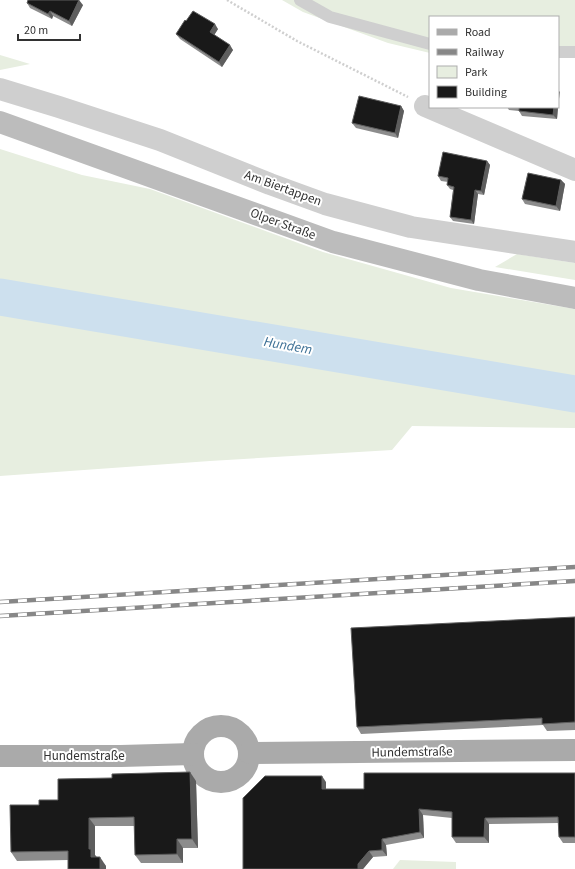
<svg xmlns="http://www.w3.org/2000/svg" width="575" height="869" viewBox="0 0 575 869" font-family="'Source Sans 3',sans-serif">
	<style>
		.green { fill: #e7eee0 }
		.lines { fill: none; stroke-linecap: round; stroke-linejoin: round }
		.river { stroke: #cde0ee; stroke-width: 37 }
		.path { stroke: #cfcfcf; stroke-width: 2.5; stroke-dasharray: 2 2; stroke-linecap: butt }
		.service { stroke: #cfcfcf; stroke-width: 12 }
		.minor { stroke: #cfcfcf; stroke-width: 22 }
		.secondary { stroke: #bcbcbc; stroke-width: 22 }
		.primary { stroke: #aaa; stroke-width: 22 }
		.rail-casing { stroke: #878787; stroke-width: 4.5 }
		.rail { stroke: #fff; stroke-width: 3; stroke-dasharray: 9; stroke-linecap: butt }
		.wall { fill: #8c8c8c }
		.shaded-wall { fill: #5e5e5e }
		.building { fill: #191919; stroke: #5e5e5e }
		.labels { text-anchor: middle; dominant-baseline: central; stroke-width: 4; stroke-linejoin: round; paint-order: stroke }
		.street-label { font-size: 13px; fill: #323232; stroke: #fff }
		.water-label { font-size: 14px; font-style: italic; fill: #3e7196; stroke: #fff }
	</style>
	<rect width="100%" height="100%" fill="#fff"/>
	<g class="green">
		<polygon points="282,0 575,0 575,54 558,56 558,17 430,17 430,53 388,43 303,12"/>
		<polygon points="0,55 30,64 0,70"/>
		<polygon points="0,149 82,175 150,189 323,252 451,288 575,309 575,428 412,426 392,450 210,461 0,476"/>
		<polygon points="517,254 575,263 575,280 495,267"/>
		<polygon points="400,860 456,862 456,869 393,869"/>
	</g>
	<g class="lines">
		<polyline class="river" points="0,297 575,394"/>
		<polyline class="path" points="227,0 297,41 408,97"/>
		<g class="service">
			<polyline points="300,0 330,17 430,44"/>
			<polyline points="558,52 575,52"/>
		</g>
		<g class="minor">
			<polyline points="0,89 59,107 160,140 270,184 325,204 411,227 575,252"/>
			<polyline points="425,106 575,170"/>
		</g>
		<polyline class="secondary" points="0,122 333,242 479,280 575,298"/>
		<g class="primary">
			<circle cx="221" cy="754" r="28"/>
			<polyline points="249,753 575,750"/>
			<polyline points="0,756 121,756 193,754"/>
		</g>
		<g class="rail-casing">
			<g id="rail">
				<polyline points="0,602 575,567"/>
				<polyline points="0,616 575,581"/>
			</g>
		</g>
		<use href="#rail" class="rail"/>
	</g>
	<g class="wall">
		<polygon points="27,3 83,5 72,26 53,16 52,19 30,8"/>
		<polygon points="186,21 218,29 214,35 233,50 222,67 180,39 176,34"/>
		<polygon points="401,106 404,111 398,138 356,128 352,123"/>
		<polygon points="507,107 558,107 557,119 522,116 519,111 509,110"/>
		<polygon points="487,161 490,165 484,195 478,194 474,224 453,221 450,217 453,190 450,189 447,185 448,182 441,181 438,176"/>
		<polygon points="561,180 565,184 560,211 525,204 522,199"/>
		<polygon points="575,617 575,730 547,731 543,725 361,734 357,727"/>
		<polygon points="575,773 575,843 563,843 559,837 558,823 489,824 489,843 456,843 452,837 452,818 423,815 424,838 386,845 387,856 373,857 363,869 243,869 326,782 326,789 364,789"/>
		<polygon points="196,781 198,848 183,848 183,863 141,863 135,855 134,826 95,826 95,855 106,866 68,860 17,861 11,852 39,805 58,800"/>
	</g>
	<g class="shaded-wall">
		<polygon points="79,0 83,5 72,26 69,21"/>
		<polygon points="50,11 53,16 52,19 48,14"/>
		<polygon points="215,24 218,29 213,37 210,32"/>
		<polygon points="230,45 233,50 222,67 219,62"/>
		<polygon points="558,90 560,92 558,106"/>
		<polygon points="401,106 404,111 398,138 395,133"/>
		<polygon points="554,107 558,107 557,119 553,115"/>
		<polygon points="487,161 490,165 484,195 481,191"/>
		<polygon points="561,180 565,184 560,211 556,206"/>
		<polygon points="475,190 478,194 474,224 471,220"/>
		<polygon points="190,772 196,781 198,848 192,839"/>
		<polygon points="322,776 326,782 326,795 322,789"/>
		<polygon points="419,809 423,815 424,838 420,832"/>
		<polygon points="89,818 95,826 95,855 97,858 91,857 89,849"/>
		<polygon points="485,818 489,824 489,843 484,837"/>
		<polygon points="177,839 183,848 183,863 177,854"/>
		<polygon points="382,839 386,845 387,856 382,850"/>
		<polygon points="369,851 373,857 363,869 358,869 358,864"/>
		<polygon points="100,857 106,866 106,869 100,869"/>
	</g>
	<g class="building">
		<polygon points="28,0 79,0 69,21 50,11 48,14 27,3"/>
		<polygon points="193,11 215,24 210,32 230,45 219,62 176,34 185,20 186,21"/>
		<polygon points="359,96 401,106 395,133 352,123"/>
		<polygon points="518,107 554,107 553,115 519,111 519,107"/>
		<polygon points="443,152 487,161 481,191 475,190 471,220 450,217 454,187 447,185 448,178 438,176"/>
		<polygon points="528,173 561,180 556,206 522,199"/>
		<polygon points="575,617 575,722 542,724 542,718 357,727 351,628"/>
		<polygon points="190,772 192,839 177,839 177,854 135,855 134,817 89,818 89,849 91,849 91,857 100,857 100,869 68,869 68,851 11,852 10,805 39,805 39,800 58,800 58,779 112,778 112,774"/>
		<polygon points="364,773 575,773 575,837 559,837 558,817 485,818 484,837 452,837 452,812 419,809 420,832 382,839 382,850 369,851 358,864 358,869 243,869 243,798 265,776 322,776 322,789 364,789"/>
	</g>
	<g class="labels">
		<g class="street-label">
			<text transform="translate(283 188) rotate(20)">Am Biertappen</text>
			<text transform="translate(283 224) rotate(20)">Olper Straße</text>
			<text transform="translate(412 752) rotate(-1)">Hundemstraße</text>
			<text x="84" y="756">Hundemstraße</text>
		</g>
		<g class="water-label">
			<text transform="translate(288 346) rotate(10)">Hundem</text>
		</g>
	</g>
	<rect x="429" y="16" width="130" height="92" fill="#ffffff" stroke="#adadad"/>
	<rect x="437" y="29" width="20" height="6" fill="#aaaaaa" stroke="#adadad"/>
	<text x="465" y="36" font-size="12" fill="#323232">Road</text>
	<rect x="437" y="49" width="20" height="6" fill="#878787" stroke="#adadad"/>
	<text x="465" y="56" font-size="12" fill="#323232">Railway</text>
	<rect x="437" y="66" width="20" height="12" fill="#e7eee0" stroke="#adadad"/>
	<text x="465" y="76" font-size="12" fill="#323232">Park</text>
	<rect x="437" y="86" width="20" height="12" fill="#191919" stroke="#adadad"/>
	<text x="465" y="96" font-size="12" fill="#323232">Building</text>
	<path d="M18 34v6h62v-6" fill="none" stroke="#323232" stroke-width="2"/>
	<text x="24" y="34" font-size="12" fill="#323232" stroke="#ffffff" stroke-width="3" paint-order="stroke">20 m</text>
</svg>
